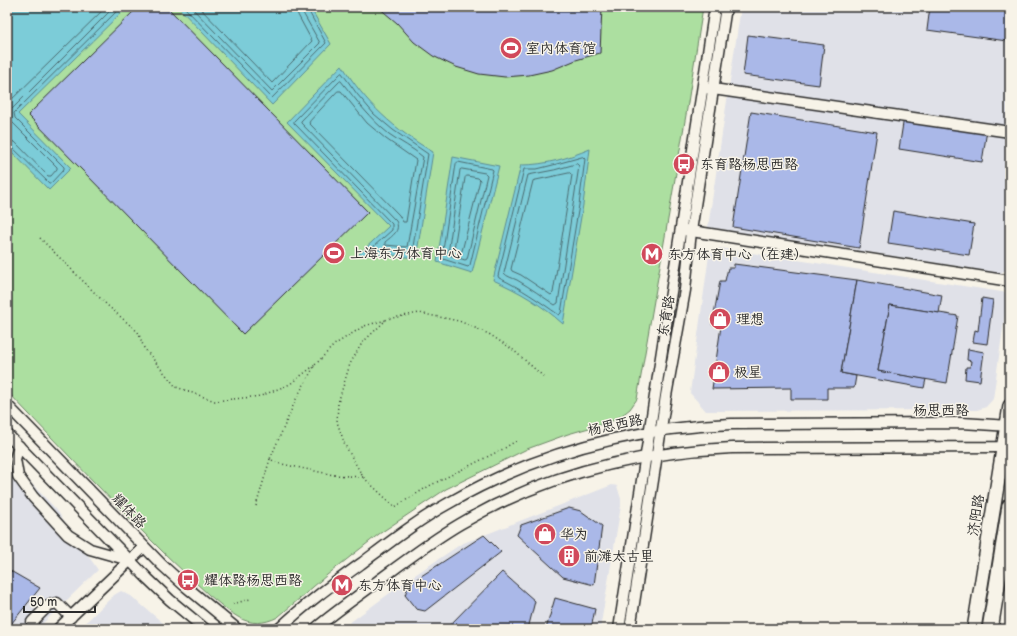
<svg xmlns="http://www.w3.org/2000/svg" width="1017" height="636" viewBox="0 0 1017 636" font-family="'Balsamiq Sans','LXGW WenKai TC',sans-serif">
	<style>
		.built { fill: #e0e1e8 }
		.green { fill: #acdfa0; stroke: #6c8566 }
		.water { fill: #7cccd8; stroke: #5c8c93 }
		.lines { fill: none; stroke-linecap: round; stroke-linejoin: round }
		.shore { stroke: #4b6b70; stroke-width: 1 }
		.building { fill: #aab8e8; stroke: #2b2b2b }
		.minor-casing { stroke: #2b2b2b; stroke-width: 13 }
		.major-casing { stroke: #2b2b2b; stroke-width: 16 }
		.highway-casing { stroke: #2b2b2b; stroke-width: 18 }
		.path { stroke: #2b2b2b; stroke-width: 1.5; stroke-dasharray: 1 3; stroke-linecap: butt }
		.minor { stroke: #f7f3e8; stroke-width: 10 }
		.major { stroke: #f7f3e8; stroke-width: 13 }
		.highway { stroke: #f7f3e8; stroke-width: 15 }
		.labels { text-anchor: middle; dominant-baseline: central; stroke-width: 3; stroke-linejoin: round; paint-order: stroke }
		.poi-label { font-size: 14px; fill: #2b2b2b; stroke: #f7f3e8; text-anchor: start }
		.street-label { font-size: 14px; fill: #2b2b2b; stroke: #f7f3e8 }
	</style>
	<rect width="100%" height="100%" fill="#f7f3e8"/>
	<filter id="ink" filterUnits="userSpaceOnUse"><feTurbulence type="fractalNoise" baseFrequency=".025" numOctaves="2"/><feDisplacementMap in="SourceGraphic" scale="8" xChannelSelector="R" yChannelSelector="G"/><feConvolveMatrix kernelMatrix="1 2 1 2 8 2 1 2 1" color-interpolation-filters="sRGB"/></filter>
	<g filter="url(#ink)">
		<g class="built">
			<polygon points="741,7 1010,7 1010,267 1001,273 708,227"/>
			<polygon points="720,248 1008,293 993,399 986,407 977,410 706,411 690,393 709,255"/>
			<polygon points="7,458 56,509 98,570 37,629 7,629"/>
			<polygon points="612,485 617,486 621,499 621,506 600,629 341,629 409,579 461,544"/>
			<polygon points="121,591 131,596 170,629 79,629 114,595"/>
		</g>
		<path class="green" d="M7 7H703L686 115 637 399 630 409 621 416 610 422 568 434 527 449 446 489 379 534 327 575 278 617C264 624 251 625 238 617 227 611 218 602 209 595 193 580 177 566 162 551 109 499 58 444 7 391Z"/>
		<g class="water">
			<polygon points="7,7 127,7 18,114 71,168 49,190 7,147"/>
			<polygon points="178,7 310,7 331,44 272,105"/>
			<path d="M342 65C366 104 394 129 433 152L416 259C396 254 377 254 357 256L389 226 287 122Z"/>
			<path d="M590 149 583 205 563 324C542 305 519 291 493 280L521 165C546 165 568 158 590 149Z"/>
			<polygon points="453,157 499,166 472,273 437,262"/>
		</g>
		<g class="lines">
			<g class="shore">
				<polyline points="184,7 272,98 326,43 308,10 307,7"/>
				<polyline points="191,7 272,91 320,43 303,13 302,7"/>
				<polyline points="199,7 272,83 312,41 298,15 296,7"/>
				<polygon points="342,73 357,94 374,114 393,130 428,154 412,253 399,251 373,249 373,247 392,230 392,224 294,123 294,121 340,74"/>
				<path d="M341 81C357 101 369 118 389 134 400 142 413 148 423 157L407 247 385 245V242C392 236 401 231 396 221L301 123V121L339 82Z"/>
				<polygon points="338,91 341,91 367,123 386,139 416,160 406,222 403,222 399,215 309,123 310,121"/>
				<polyline points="7,104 106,7"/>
				<polyline points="7,140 15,142 48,176 51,176 57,169 57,167 11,121 9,116 10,111 114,7"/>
				<polyline points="7,145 11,146 49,183 51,183 64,169 64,167 15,118 14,113 121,7"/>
				<path d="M583 157 585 159 579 205 561 313 559 315C539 301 521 288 499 278L498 276 524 169H537L553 165Z"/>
				<polygon points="458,162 492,169 493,170 470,265 468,267 443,259 442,257 456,164"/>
				<path d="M577 164 579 166 558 303 555 305C543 297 531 288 517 280 513 278 507 277 504 273L528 175 554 170Z"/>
				<polygon points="462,169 485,173 487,175 467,259 465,260 449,255 448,254 460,170"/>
				<polygon points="570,173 572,175 553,293 551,295 521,275 512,271 511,269 533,181"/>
				<polygon points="467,176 478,178 480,180 462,251 460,252 455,251 454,249 465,178"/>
			</g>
		</g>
		<g class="building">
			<polygon points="138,7 167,7 368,212 243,334 28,115"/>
			<polygon points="378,7 602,7 600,53 576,60 552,70 529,75 505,77 479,74 456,67 433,56 414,42 397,23"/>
			<polygon points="930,7 1010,7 1010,20 1007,41 927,30"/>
			<polygon points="748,35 824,45 819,85 743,75"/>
			<polygon points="751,112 877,132 859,248 733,227"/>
			<polygon points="904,117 987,130 982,162 899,149"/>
			<polygon points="893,211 974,224 969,255 888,243"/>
			<polygon points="734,264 857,280 841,373 856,376 854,388 827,388 827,399 791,399 791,388 712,389 721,326 712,325 720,281 725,281 728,268 734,268"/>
			<polygon points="857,280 942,295 939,313 890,305 878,371 926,379 924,388 841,373"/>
			<polygon points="982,298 993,300 987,344 973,342 975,330 978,331"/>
			<polygon points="890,305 958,316 947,383 878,371"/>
			<polygon points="968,349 984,352 980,381 965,379 966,367 970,367 971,361 967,360"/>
			<polygon points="569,508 581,511 602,526 594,585 563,577 517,535 521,525"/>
			<polygon points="484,535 501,552 425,611 416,609 405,595 409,584"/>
			<polygon points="7,569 40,588 7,629"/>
			<polygon points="502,572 535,601 528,629 446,629"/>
			<polygon points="555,598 595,609 591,629 546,629"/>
		</g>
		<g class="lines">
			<g class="minor-casing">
				<g id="minor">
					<polyline points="706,88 1010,132"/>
					<polyline points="685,230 1010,281"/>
					<polyline points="7,405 162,565 184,585 237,629"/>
					<polyline points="7,434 148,579 170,600 205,629"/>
					<polyline points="19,446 15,459 18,476 33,497 68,535 90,549 129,560"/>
					<polyline points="33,629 32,622 49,605 57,603 71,617"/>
					<polyline points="58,629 144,547"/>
					<path d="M279 629C305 604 333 584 362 563 390 542 418 520 449 503 536 453 631 428 731 424L962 423 1010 426"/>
					<path d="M315 629C335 612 357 597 378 581 405 561 431 541 460 524 543 475 637 452 732 448L1003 447 1010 446"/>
					<polyline points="619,629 715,7"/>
					<polyline points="630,629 666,396 685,290 691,231 726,7"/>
				</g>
			</g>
			<g class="major-casing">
				<polyline id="major" points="974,629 1010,406"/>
			</g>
			<g class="highway-casing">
				<polyline id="highway" points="990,629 1010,506"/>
			</g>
			<g class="path">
				<polyline points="40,238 107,305 138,332 144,348 176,387 215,401 261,396 290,384 315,365"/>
				<polyline points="516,441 503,449 429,486 395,507 363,477 345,445 337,422 338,403 350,364 362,343 387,319 419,313 459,321 489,334 512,349 544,377"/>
				<polyline points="363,477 334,475 277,463 270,459 297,397 315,365 334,345 364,326 386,320"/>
				<polyline points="256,506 270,459"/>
				<polyline points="233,604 250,599"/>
			</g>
			<use href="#minor" class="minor"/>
			<use href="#major" class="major"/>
			<use href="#highway" class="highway"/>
		</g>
	</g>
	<defs>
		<g id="stadium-disc" transform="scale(1.15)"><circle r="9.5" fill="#d1495b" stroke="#f7f3e8"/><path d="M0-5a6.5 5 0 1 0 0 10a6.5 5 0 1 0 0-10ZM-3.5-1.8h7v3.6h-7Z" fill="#fff"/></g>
		<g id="bus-disc" transform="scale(1.15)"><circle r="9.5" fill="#d1495b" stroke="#f7f3e8"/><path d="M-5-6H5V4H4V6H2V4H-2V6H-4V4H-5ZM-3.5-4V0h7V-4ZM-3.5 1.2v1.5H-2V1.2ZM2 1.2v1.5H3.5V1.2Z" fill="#fff"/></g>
		<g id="metro-disc" transform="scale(1.15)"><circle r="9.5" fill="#d1495b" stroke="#f7f3e8"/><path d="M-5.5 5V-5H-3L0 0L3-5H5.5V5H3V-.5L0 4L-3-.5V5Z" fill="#fff"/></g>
		<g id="shop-disc" transform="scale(1.15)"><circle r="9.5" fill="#d1495b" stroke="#f7f3e8"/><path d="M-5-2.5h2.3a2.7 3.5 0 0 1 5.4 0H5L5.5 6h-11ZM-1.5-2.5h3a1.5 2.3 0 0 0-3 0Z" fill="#fff"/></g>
		<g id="building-disc" transform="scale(1.15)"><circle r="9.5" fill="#d1495b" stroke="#f7f3e8"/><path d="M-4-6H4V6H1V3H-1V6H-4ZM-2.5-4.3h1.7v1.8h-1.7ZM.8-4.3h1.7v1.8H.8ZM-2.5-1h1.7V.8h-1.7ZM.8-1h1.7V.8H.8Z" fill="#fff"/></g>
	</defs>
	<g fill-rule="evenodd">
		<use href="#stadium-disc" x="511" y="48"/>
		<use href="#bus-disc" x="684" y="164"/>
		<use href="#stadium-disc" x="334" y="253"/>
		<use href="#metro-disc" x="652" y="254"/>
		<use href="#shop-disc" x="720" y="319"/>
		<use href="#shop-disc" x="719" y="372"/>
		<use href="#shop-disc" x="545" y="534"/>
		<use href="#building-disc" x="569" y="556"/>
		<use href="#bus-disc" x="188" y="580"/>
		<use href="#metro-disc" x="342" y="585"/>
	</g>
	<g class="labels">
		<g class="poi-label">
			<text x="526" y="48">室内体育馆</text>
			<text x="700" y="164">东育路杨思西路</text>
			<text x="350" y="253">上海东方体育中心</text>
			<text x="668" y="254">东方体育中心（在建）</text>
			<text x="736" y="319">理想</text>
			<text x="734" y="372">极星</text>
			<text x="560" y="534">华为</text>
			<text x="584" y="556">前滩太古里</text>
			<text x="204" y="580">耀体路杨思西路</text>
			<text x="358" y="585">东方体育中心</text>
		</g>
		<g class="street-label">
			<text transform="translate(666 316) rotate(-80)">东育路</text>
			<text x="941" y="410">杨思西路</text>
			<text transform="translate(615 425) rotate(-12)">杨思西路</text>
			<text transform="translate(129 511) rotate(46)">耀体路</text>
			<text transform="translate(976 515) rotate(-81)">济阳路</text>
		</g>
	</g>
	<rect width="1017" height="636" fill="none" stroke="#f7f3e8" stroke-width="24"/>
	<rect x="12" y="12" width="993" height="612" fill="none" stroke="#2b2b2b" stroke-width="1.5" filter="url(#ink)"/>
	<path d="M24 606v6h71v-6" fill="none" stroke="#2b2b2b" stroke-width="2"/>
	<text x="30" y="606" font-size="12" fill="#2b2b2b" stroke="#f7f3e8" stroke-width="3" paint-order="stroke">50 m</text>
</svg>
